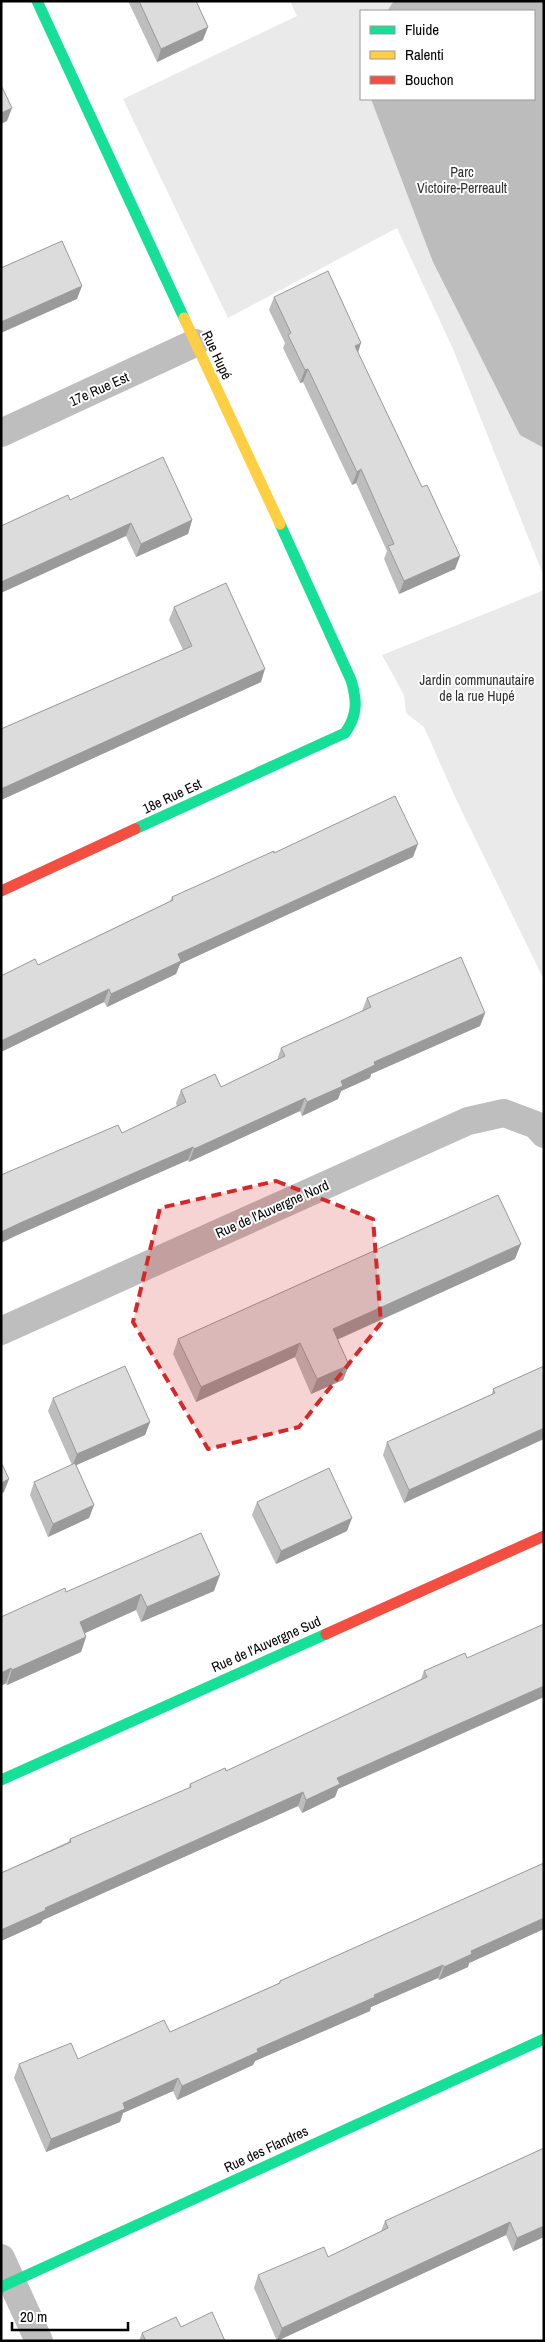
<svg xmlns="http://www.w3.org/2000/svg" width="545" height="2342" viewBox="0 0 545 2342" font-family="'Archivo Narrow',sans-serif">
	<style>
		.green { fill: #eaeaea; fill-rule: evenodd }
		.water { fill: #bcbcbc }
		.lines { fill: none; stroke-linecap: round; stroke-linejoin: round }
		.street { stroke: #bebebe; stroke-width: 28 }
		.fast { stroke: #16e098; stroke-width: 11 }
		.slow { stroke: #ffcf43; stroke-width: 11 }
		.jam { stroke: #f24e42; stroke-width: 11 }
		.wall { fill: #bdbdbd }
		.shaded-wall { fill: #9a9a9a }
		.building { fill: #dcdcdc; stroke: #9a9a9a }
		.marked { fill: #d62828; fill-opacity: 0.2; stroke: #d62828; stroke-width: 4; stroke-dasharray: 10 6; stroke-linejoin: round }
		.labels { text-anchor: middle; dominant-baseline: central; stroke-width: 4; stroke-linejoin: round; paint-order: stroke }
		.park-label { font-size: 14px; fill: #2f2f2f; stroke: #fff }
		.street-label { font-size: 14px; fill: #000; stroke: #fff }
	</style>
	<rect width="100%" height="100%" fill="#fff"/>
	<g class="green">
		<path d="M290 1H544V577L453 349 397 228 228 318 123 99 297 16ZM361 11H534V99H361Z"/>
		<polygon points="544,590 544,980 455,797 424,727 406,713 404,695 382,655"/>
	</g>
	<polygon class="water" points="394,1 544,1 544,448 520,435 433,262 371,99 534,99 534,11 387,11"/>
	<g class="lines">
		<g class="street">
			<polyline points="1,433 195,343"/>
			<polyline points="1,1331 468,1121 504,1113 536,1125 544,1134"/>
			<polyline points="1,2258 39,2341"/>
		</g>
		<g class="fast">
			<polyline points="37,1 184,318"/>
			<path d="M135 829 345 733C358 715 357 700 351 680L280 524"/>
			<polyline points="1,1780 326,1634"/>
			<polyline points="1,2287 544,2039"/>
		</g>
		<polyline class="slow" points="184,318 280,524"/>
		<g class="jam">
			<polyline points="1,891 135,829"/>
			<polyline points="326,1634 544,1536"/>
		</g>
	</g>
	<g class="wall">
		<polygon points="128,1 196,1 203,40 157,62"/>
		<polygon points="274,297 358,353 422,487 460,556 455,569 399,594 384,559 387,551 356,483 352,485 303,382 300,383 283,348 285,343 269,310"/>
		<polygon points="70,500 192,520 188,534 136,557 126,536"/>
		<polygon points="174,607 261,682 1,800 1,729 183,650 169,620"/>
		<polygon points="274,853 413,857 180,964 176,974 107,1007 104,1002 1,1052 1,976 38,965 170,901 172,897"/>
		<polygon points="367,998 485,1013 480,1026 371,1074 370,1078 341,1091 338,1099 302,1116 300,1111 189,1162 188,1160 15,1236 1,1243 1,1175 122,1133 177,1107 176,1103 181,1090 221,1087 277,1060 281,1048 362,1011"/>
		<polygon points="515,1259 337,1340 349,1365 343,1380 311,1394 295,1357 196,1402 173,1354 178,1339"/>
		<polygon points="544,1366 404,1503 383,1455 387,1442 492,1394 493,1389"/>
		<polygon points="53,1398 150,1422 145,1435 76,1465 94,1505 89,1518 48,1537 30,1495 34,1482 72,1465 48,1411"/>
		<polygon points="257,1502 347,1531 276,1564 252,1515"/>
		<polygon points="214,1591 141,1622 136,1610 85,1633 86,1637 81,1652 7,1685 6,1683 1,1686 1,1617 66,1592"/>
		<polygon points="465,1653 338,1789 335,1797 302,1813 298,1806 43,1920 41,1923 1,1941 1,1873 68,1842 70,1839 189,1788 190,1784 226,1771 316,1730 421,1679 424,1671"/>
		<polygon points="544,1863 544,1929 469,1963 468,1967 439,1980 438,1978 371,2007 370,2011 255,2061 253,2065 177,2100 173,2091 123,2113 120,2122 46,2152 14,2078 19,2064 78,2059 170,2032 279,1983 280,1981"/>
		<polygon points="544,2148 544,2237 513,2251 506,2235 277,2341 254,2288 258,2275 328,2257 381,2231 385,2221"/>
		<polygon points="181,2327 225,2341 139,2341 142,2333"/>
	</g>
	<g class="shaded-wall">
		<polygon points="208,27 203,40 157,62 161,49"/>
		<polygon points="12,108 7,121 1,124 1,113"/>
		<polygon points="82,286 77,299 1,333 1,322"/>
		<polygon points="361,343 357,356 355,346"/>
		<polygon points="308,369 303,382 300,383 305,370"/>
		<polygon points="361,469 356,483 352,485 357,472"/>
		<polygon points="192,520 188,534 136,557 141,544"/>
		<polygon points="131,523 126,536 1,593 1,582"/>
		<polygon points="460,556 455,569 399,594 404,581"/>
		<polygon points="265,669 261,682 1,800 1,789"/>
		<polygon points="418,844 413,857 180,964 176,974 107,1007 111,994 178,954"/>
		<polygon points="109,989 104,1002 1,1052 1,1041"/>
		<polygon points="485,1013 480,1026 371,1074 370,1078 341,1091 338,1099 302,1116 307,1102 341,1081 374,1062"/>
		<polygon points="305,1098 300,1111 189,1162 194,1149"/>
		<polygon points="193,1147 188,1160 15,1236 1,1243 1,1232 20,1223"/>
		<polygon points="521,1244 515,1259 327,1344 333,1329"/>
		<polygon points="300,1343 295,1357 196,1402 201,1387"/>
		<polygon points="349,1365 343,1380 311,1394 317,1379"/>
		<polygon points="150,1422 145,1435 72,1467 77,1454"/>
		<polygon points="544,1428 544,1439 404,1503 409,1490"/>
		<polygon points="9,1479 4,1492 1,1494 1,1483"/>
		<polygon points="94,1505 89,1518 48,1537 53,1524"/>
		<polygon points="352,1518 347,1531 276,1564 281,1551"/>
		<polygon points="220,1575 214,1591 141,1622 147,1607"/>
		<polygon points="141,1594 136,1610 74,1638 80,1622"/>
		<polygon points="86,1637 81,1652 7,1685 12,1670"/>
		<polygon points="11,1668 6,1683 1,1686 1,1673"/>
		<polygon points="544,1686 544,1697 338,1789 335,1797 302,1813 306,1800 337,1778"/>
		<polygon points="303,1792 298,1806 43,1920 41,1923 1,1941 1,1930 45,1908"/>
		<polygon points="544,1918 544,1929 469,1963 468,1967 439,1980 444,1967 471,1951"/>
		<polygon points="443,1965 438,1978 371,2007 370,2011 255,2061 253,2065 177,2100 182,2086 257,2049 374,1995"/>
		<polygon points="178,2078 173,2091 123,2113 120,2122 46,2152 51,2139 123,2103"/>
		<polygon points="510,2222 506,2235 277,2341 282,2328"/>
		<polygon points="544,2226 544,2237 513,2251 517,2238"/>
	</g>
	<g class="building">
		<polygon points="139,1 196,1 208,27 161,49"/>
		<polygon points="1,85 12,108 1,113"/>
		<polygon points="62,241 82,286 1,322 1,268"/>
		<polygon points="328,271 361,343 355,346 422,487 427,485 460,556 404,581 388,546 394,544 361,469 357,472 308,369 305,370 288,335 291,333 274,297"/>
		<polygon points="163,457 192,520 141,544 131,523 1,582 1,526 68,495 70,500"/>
		<polygon points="226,583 265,669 1,789 1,729 192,646 174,607"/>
		<polygon points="395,796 418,844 178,954 181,961 111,994 109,989 1,1041 1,976 35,959 38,965 173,900 172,897 274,851 274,853"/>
		<polygon points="461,957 485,1013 374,1062 375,1065 341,1081 343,1086 307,1102 305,1098 194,1149 193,1147 20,1223 1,1232 1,1175 118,1125 122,1133 186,1102 181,1090 215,1074 221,1087 285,1056 281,1048 371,1007 367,998"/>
		<polygon points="498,1195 521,1244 333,1329 349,1365 317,1379 300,1343 201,1387 178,1339"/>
		<polygon points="125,1366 150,1422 77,1454 53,1398"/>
		<polygon points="544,1366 544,1428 409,1490 387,1442 495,1393 493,1389"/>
		<polygon points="1,1462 9,1479 1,1483"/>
		<polygon points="75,1463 94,1505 53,1524 34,1482"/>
		<polygon points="329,1468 352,1518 281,1551 257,1502"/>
		<polygon points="201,1533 220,1575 147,1607 141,1594 80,1622 86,1637 12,1670 11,1668 1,1673 1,1617 65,1588 66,1592"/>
		<polygon points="544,1624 544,1686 337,1778 340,1784 306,1800 303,1792 45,1908 46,1910 1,1930 1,1873 71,1842 70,1839 191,1787 190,1784 225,1768 226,1771 427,1677 424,1671 465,1653 467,1658"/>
		<polygon points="544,1863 544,1918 471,1951 472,1954 444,1967 443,1965 374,1995 375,1997 257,2049 258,2052 182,2086 178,2078 123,2103 125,2109 51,2139 19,2064 71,2043 78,2059 164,2020 170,2032 280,1983 280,1981"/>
		<polygon points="544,2148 544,2226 517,2238 510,2222 282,2328 258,2275 324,2247 328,2257 388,2228 385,2221"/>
		<polygon points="212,2312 225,2341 146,2341 142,2333 176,2317 181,2327"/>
	</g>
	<path class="marked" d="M276 1181 373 1219 381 1323 299 1427 208 1449 133 1322 160 1208Z"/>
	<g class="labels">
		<g class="park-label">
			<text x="462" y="172">Parc<tspan x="462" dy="16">Victoire-Perreault</tspan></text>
			<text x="477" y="680">Jardin communautaire<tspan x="477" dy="16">de la rue Hupé</tspan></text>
		</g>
		<g class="street-label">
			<text transform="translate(217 355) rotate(65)">Rue Hupé</text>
			<text transform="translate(99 389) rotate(-24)">17e Rue Est</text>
			<text transform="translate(172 796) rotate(-25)">18e Rue Est</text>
			<text transform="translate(272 1209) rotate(-24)">Rue de l'Auvergne Nord</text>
			<text transform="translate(266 1644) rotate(-24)">Rue de l'Auvergne Sud</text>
			<text transform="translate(266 2149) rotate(-25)">Rue des Flandres</text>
		</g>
	</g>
	<rect width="545" height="2342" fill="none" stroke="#000000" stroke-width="5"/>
	<rect x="360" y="10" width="175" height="90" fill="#ffffff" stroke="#999999"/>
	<rect x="370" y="26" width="25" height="8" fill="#16e098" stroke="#999999"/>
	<text x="405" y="35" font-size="15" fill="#000000">Fluide</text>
	<rect x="370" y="51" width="25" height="8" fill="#ffcf43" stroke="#999999"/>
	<text x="405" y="60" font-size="15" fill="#000000">Ralenti</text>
	<rect x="370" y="76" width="25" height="8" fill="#f24e42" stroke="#999999"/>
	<text x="405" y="85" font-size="15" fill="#000000">Bouchon</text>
	<path d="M12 2322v8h116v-8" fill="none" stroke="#000000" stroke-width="2.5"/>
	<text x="20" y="2322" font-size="15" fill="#000000" stroke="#ffffff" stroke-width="4" paint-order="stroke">20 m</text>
</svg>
